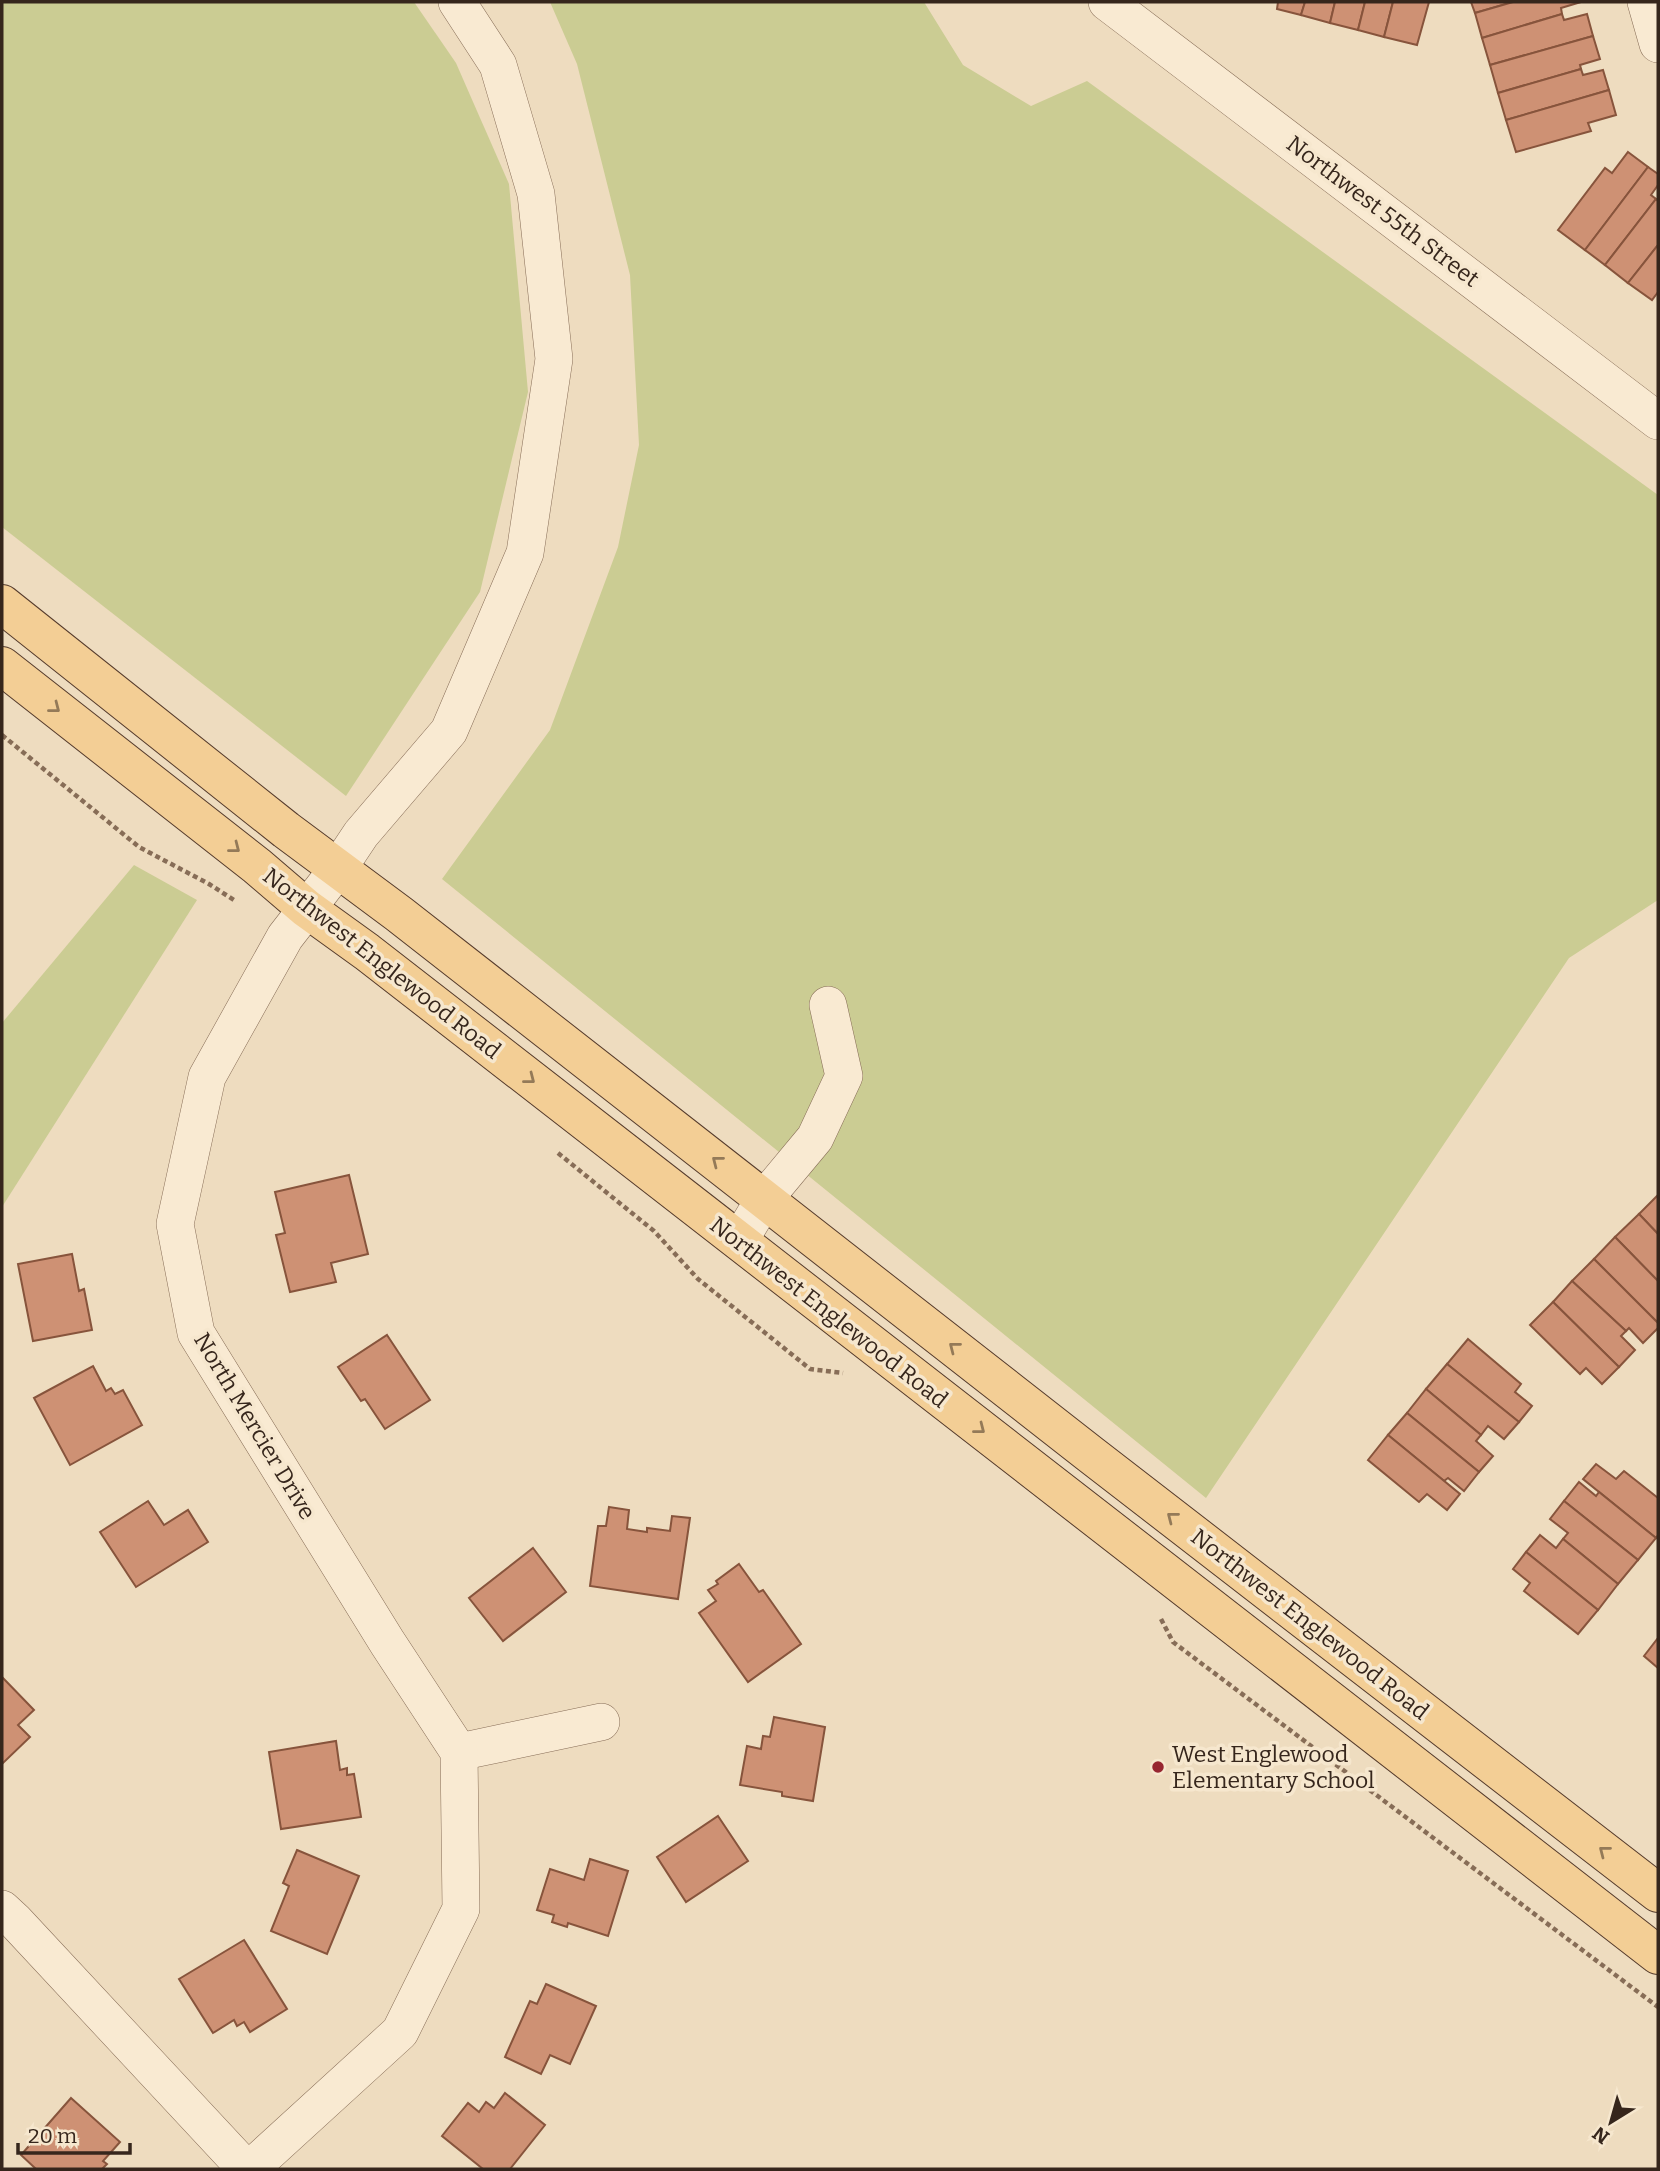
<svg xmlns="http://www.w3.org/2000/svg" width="1660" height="2171" viewBox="0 0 1660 2171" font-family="Bitter,serif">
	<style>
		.green { fill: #cbcc93 }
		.building { fill: #ce9174; stroke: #87543c; stroke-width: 2 }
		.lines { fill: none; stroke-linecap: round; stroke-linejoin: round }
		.minor-casing { stroke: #876d57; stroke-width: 38 }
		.major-casing { stroke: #553b2c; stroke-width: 40 }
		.path { stroke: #876d57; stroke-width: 4.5; stroke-dasharray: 5 3.5; stroke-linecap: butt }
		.minor { stroke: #f9ead2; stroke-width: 37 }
		.major { stroke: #f3ce95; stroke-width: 38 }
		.oneway { stroke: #947a58 }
		.poi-dot { fill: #972630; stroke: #f6e7ce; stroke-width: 2.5 }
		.labels { text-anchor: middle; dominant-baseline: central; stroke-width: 7; stroke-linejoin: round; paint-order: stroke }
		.street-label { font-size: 23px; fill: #36261c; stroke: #f6e7ce }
		.poi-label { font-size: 23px; fill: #36261c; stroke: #f6e7ce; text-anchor: start }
	</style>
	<rect width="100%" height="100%" fill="#eedcbf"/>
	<g class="green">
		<polygon points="2,2 414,2 456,63 509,184 528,392 480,592 346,796 2,527"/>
		<polygon points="550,2 924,2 963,65 1031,106 1087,81 1658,495 1658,900 1569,958 1206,1498 442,879 550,730 618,547 639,445 630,275 577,64"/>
		<polygon points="134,865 197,900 2,1207 2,1023"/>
	</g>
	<g class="building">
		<polygon points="1278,2 1305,2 1301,15 1277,9"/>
		<polygon points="1305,2 1335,2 1330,23 1301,15"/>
		<polygon points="1335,2 1365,2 1358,30 1330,23"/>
		<polygon points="1365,2 1393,2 1384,37 1358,30"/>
		<polygon points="1393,2 1429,2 1417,45 1384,37"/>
		<polygon points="1471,2 1513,2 1475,13"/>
		<polygon points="1513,2 1581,2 1561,8 1562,14 1482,38 1475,13"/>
		<polygon points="1562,14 1564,20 1587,14 1593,36 1490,65 1482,38"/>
		<polygon points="1593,36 1600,59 1580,65 1581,69 1498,93 1490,65"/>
		<polygon points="1581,69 1583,75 1603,70 1609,90 1506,120 1498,93"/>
		<polygon points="1609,90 1616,115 1588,123 1591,131 1516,152 1506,120"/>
		<polygon points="1628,152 1648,167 1585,250 1558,230 1605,168 1612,173"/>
		<polygon points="1648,167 1658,174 1658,185 1651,195 1656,199 1605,265 1585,250"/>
		<polygon points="1656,199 1658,201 1658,245 1628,283 1605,265"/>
		<polygon points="1658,245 1658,292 1652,300 1628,283"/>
		<polygon points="349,1175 368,1254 331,1263 336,1282 290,1292 276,1235 285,1233 275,1192"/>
		<polygon points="1658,1195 1658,1234 1639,1214"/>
		<polygon points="1639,1214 1658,1234 1658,1281 1615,1237"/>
		<polygon points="1615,1237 1658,1281 1658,1323 1594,1259"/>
		<polygon points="72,1254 79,1291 84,1289 92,1330 33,1341 18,1264"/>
		<polygon points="1594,1259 1658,1323 1658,1328 1643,1343 1629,1328 1626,1331 1572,1281"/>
		<polygon points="1572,1281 1626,1331 1621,1336 1635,1350 1619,1367 1553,1302"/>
		<polygon points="1553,1302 1619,1367 1602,1384 1586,1368 1580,1374 1530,1325"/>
		<polygon points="387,1335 430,1400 385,1429 365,1399 361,1401 338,1367"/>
		<polygon points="1468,1339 1521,1384 1515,1392 1532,1406 1519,1422 1447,1364"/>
		<polygon points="1447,1364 1519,1422 1504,1439 1488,1426 1481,1435 1426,1389"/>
		<polygon points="93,1366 106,1391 111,1388 115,1394 123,1390 142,1425 70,1465 34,1398"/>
		<polygon points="1426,1389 1481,1435 1476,1441 1493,1456 1479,1472 1407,1413"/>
		<polygon points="1407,1413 1479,1472 1464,1491 1448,1478 1444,1481 1388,1435"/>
		<polygon points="1388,1435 1460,1494 1447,1510 1427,1494 1419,1502 1368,1460"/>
		<polygon points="1596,1464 1616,1479 1624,1471 1658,1498 1658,1535 1656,1538 1583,1479"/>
		<polygon points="1579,1482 1596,1496 1599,1492 1656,1538 1638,1560 1564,1501"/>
		<polygon points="148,1501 164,1525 188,1510 208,1542 136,1587 100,1532"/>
		<polygon points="1564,1501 1638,1560 1618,1584 1563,1539 1568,1533 1550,1519"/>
		<polygon points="609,1507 629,1510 627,1529 647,1532 647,1528 670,1531 672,1516 690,1518 678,1599 590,1586 598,1526 606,1526"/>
		<polygon points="1540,1535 1556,1548 1563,1539 1618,1584 1598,1610 1526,1552"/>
		<polygon points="533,1548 566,1592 503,1641 469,1598"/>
		<polygon points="1526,1552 1598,1610 1578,1634 1524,1591 1530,1583 1513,1569"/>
		<polygon points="739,1564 759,1592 763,1590 801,1644 748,1682 699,1613 716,1601 708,1590 718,1584 716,1581"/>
		<polygon points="1658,1638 1658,1668 1644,1656"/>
		<polygon points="2,1677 34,1710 18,1725 30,1737 2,1764"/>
		<polygon points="774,1717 825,1727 813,1801 782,1796 782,1792 740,1785 747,1746 761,1749 763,1736 770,1737"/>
		<polygon points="336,1741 340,1770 347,1768 347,1775 354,1774 361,1817 281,1829 269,1752"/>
		<polygon points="718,1816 748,1861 686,1902 657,1857"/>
		<polygon points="297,1850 359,1876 327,1954 271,1931 289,1886 283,1883"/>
		<polygon points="590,1859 628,1871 608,1936 568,1923 567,1927 552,1922 554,1915 537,1910 550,1869 584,1880"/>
		<polygon points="244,1940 287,2009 250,2032 244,2022 237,2026 234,2020 213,2033 179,1979"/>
		<polygon points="546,1984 596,2006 570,2064 550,2055 541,2074 505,2057 530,2001 537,2004"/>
		<polygon points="505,2093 545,2125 510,2169 483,2169 442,2136 468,2103 479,2112 486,2102 494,2108"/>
		<polygon points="71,2098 120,2142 103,2161 107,2164 102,2169 36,2169 21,2155"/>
	</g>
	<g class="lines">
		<g class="minor-casing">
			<g id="minor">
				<polyline points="1107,2 1658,421"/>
				<polyline points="1646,2 1658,44"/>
				<polyline points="739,1241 765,1198 815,1138 844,1076 828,1005"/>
				<polyline points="459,1752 601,1722"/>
				<polyline points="2,1909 15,1921 246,2169"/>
				<polyline points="250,2169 400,2032 461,1909 459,1752 387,1642 196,1333 175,1224 207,1077 285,937 337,870 361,834 449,731 525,553 554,359 536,194 498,65 457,2"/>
			</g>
		</g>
		<g class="major-casing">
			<g id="major">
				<polyline points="2,604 286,830 399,914 1090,1454 1658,1893"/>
				<polyline points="2,666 257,866 306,908 367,952 1658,1955"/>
			</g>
		</g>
		<g class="path">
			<polyline points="2,735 139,847 209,884 234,900"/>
			<polyline points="558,1153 654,1231 698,1279 810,1369 843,1373"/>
			<polyline points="1161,1619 1173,1642 1658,2007"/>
		</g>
		<use href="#minor" class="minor"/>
		<use href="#major" class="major"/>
	</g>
	<defs><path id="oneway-chevron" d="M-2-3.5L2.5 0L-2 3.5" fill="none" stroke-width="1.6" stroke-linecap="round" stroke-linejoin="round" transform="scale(1.75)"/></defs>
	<g class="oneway">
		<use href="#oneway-chevron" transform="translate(55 708) rotate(38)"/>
		<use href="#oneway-chevron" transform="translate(235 848) rotate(38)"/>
		<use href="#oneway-chevron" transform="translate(530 1079) rotate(38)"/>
		<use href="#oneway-chevron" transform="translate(717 1161) rotate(-142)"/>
		<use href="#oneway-chevron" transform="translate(954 1347) rotate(-142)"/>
		<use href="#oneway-chevron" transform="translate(980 1429) rotate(38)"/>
		<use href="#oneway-chevron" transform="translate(1172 1517) rotate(-142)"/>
		<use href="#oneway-chevron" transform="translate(1604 1851) rotate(-142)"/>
	</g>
	<circle class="poi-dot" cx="1158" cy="1767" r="7"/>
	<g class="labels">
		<g class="street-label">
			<text transform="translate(1383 211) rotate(37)">Northwest 55th Street</text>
			<text transform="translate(382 963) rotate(38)">Northwest Englewood Road</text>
			<text transform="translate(829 1312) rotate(38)">Northwest Englewood Road</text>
			<text transform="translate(255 1426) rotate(59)">North Mercier Drive</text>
			<text transform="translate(1310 1624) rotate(38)">Northwest Englewood Road</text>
		</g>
		<g class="poi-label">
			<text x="1172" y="1754">West Englewood<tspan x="1172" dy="26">Elementary School</tspan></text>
		</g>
	</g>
	<rect width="1660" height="2171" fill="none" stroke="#36261c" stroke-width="7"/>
	<g transform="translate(1611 2122) rotate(217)" stroke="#f6e7ce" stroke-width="5" paint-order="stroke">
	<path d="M0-5L12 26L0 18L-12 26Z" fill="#36261c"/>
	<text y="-10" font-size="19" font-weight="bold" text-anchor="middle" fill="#36261c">N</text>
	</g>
	<path d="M18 2143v10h112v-10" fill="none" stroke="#36261c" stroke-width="3.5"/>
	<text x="28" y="2143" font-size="21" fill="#36261c" stroke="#f6e7ce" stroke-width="5" paint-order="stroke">20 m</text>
</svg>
